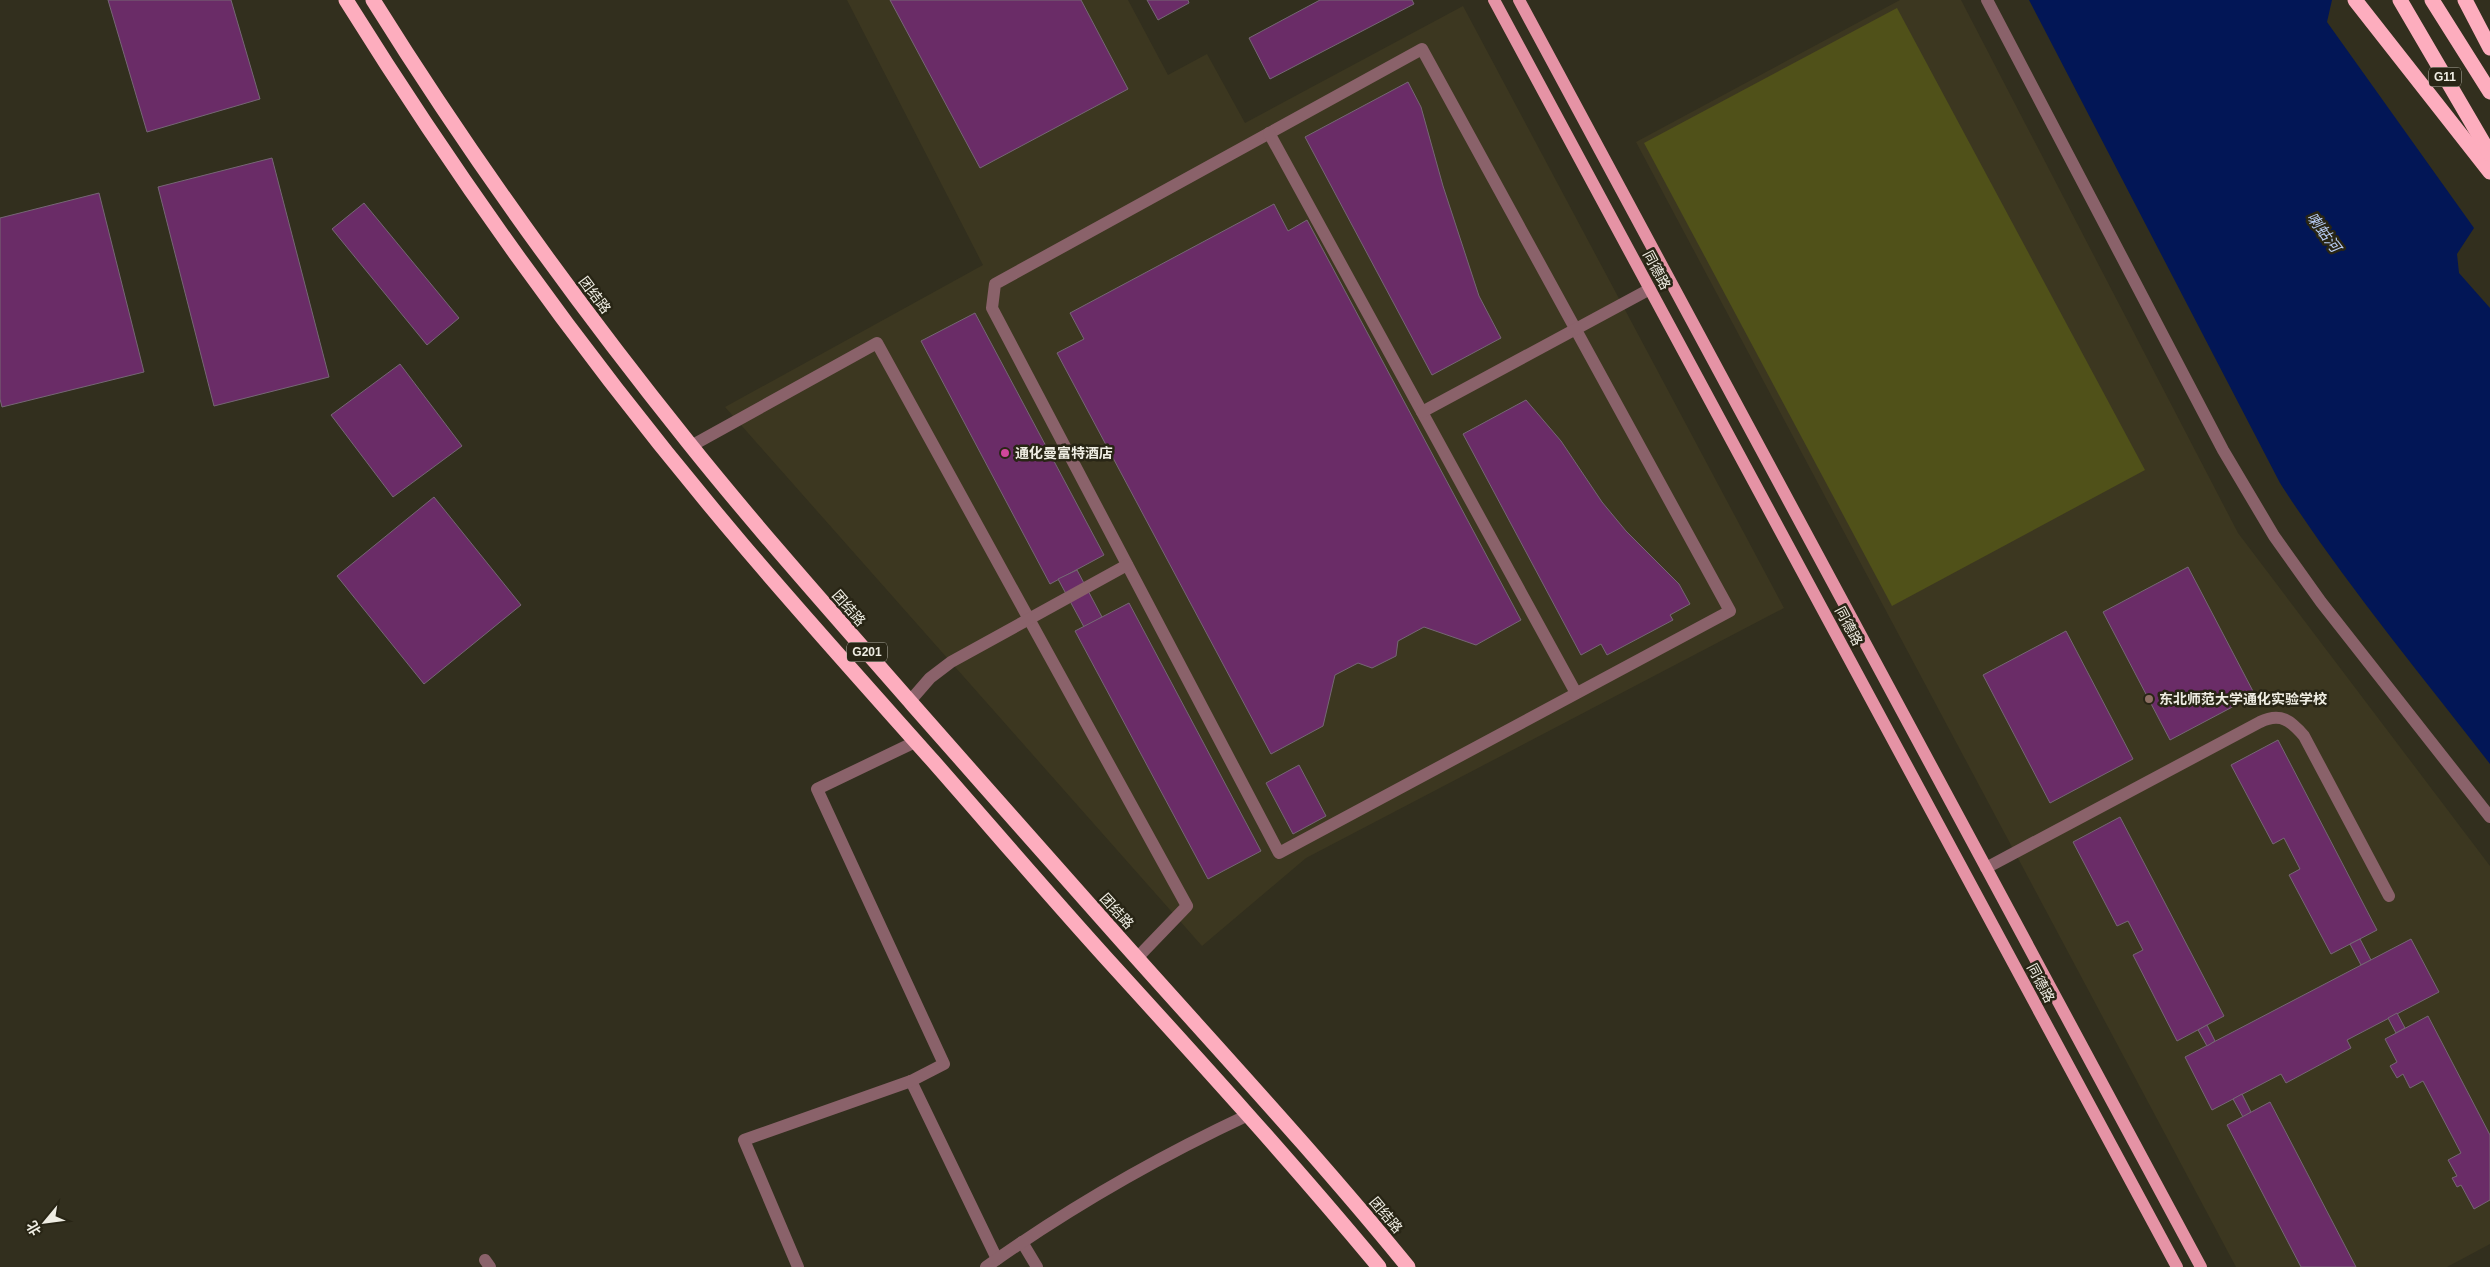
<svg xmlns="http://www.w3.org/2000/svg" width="2490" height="1267" viewBox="0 0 2490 1267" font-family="Arial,'Noto Sans SC',sans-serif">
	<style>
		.built { fill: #3c3720 }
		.green { fill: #505119 }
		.water { fill: #021656 }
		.building { fill: #6a2c67; stroke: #766775 }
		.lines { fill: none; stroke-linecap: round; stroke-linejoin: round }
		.minor { stroke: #8a626a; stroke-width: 12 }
		.major { stroke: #e593a5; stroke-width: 12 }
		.highway { stroke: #fdadbe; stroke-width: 15 }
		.hotel-dot { fill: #d1479c; stroke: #282515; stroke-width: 2 }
		.education-dot { fill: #8d6e63; stroke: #282515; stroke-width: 2 }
		.labels { text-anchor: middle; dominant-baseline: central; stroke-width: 5; stroke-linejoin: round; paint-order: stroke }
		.shield { fill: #282515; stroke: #b3b1a5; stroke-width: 1 }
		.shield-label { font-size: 12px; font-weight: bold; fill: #efede3 }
		.street-label { font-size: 14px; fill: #efede3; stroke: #282515 }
		.poi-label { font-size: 14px; font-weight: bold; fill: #efede3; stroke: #282515; text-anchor: start }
		.water-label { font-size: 15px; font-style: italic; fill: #b8ccf4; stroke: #282515 }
	</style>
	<rect width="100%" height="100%" fill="#322f1e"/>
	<g class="built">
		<polygon points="847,0 1128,0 1168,75 1207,54 1245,123 1463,6 1784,608 1306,858 1202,946 725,407 983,265"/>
		<polygon points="1900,0 1961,0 2238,533 2490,866 2490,1244 2447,1267 2236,1267 1636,142"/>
	</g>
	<polygon class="green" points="1897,8 2145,470 1892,606 1644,143"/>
	<path class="water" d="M2029 0H2332L2327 22 2474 228 2457 254 2459 273 2490 308V764C2419 672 2343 581 2280 483Z"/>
	<g class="building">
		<polygon points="108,0 231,0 260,99 147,132"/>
		<polygon points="890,0 1081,0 1128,89 980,168"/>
		<polygon points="1147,0 1188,0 1189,3 1158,20"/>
		<polygon points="1320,0 1412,0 1414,4 1270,79 1249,38"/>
		<polygon points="1408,82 1421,107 1443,186 1479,296 1501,338 1432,375 1305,137"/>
		<polygon points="272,158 329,377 214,406 158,187"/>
		<polygon points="99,193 144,372 2,407 0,399 0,218"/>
		<polygon points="364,203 459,318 427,345 332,229"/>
		<polygon points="1274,204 1288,231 1307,220 1521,620 1476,645 1424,627 1398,641 1396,656 1372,668 1358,663 1335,675 1323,726 1271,754 1057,353 1084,339 1070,313"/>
		<polygon points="975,313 1104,555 1050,584 921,341"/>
		<polygon points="400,364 462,446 393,497 331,415"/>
		<polygon points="1526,400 1561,441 1602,502 1626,531 1679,584 1690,604 1670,615 1673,620 1607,655 1601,644 1581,655 1463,434"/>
		<polygon points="434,497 521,605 424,684 337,576"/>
		<polygon points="2188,567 2255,695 2170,740 2103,612"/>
		<polygon points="1077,570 1102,617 1084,627 1058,579"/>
		<polygon points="1129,603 1261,851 1208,879 1075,631"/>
		<polygon points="2066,631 2133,759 2050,803 1983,675"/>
		<polygon points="2278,740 2377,930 2331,954 2289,875 2300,869 2284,838 2273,844 2231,765"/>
		<polygon points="1299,765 1326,816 1293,834 1266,783"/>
		<polygon points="2120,817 2224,1016 2177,1041 2133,955 2143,950 2128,921 2117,926 2073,842"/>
		<polygon points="2360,939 2371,960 2361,965 2350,944"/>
		<polygon points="2411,939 2439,992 2347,1040 2351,1048 2286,1083 2281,1074 2212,1110 2185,1057"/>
		<polygon points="2397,1013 2405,1028 2396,1033 2388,1018"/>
		<polygon points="2428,1016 2490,1135 2490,1200 2474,1209 2461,1185 2457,1187 2452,1178 2457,1176 2448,1160 2461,1153 2423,1081 2410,1088 2403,1074 2397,1078 2390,1066 2397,1062 2385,1039"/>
		<polygon points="2207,1025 2215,1041 2207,1046 2198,1030"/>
		<polygon points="2242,1094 2251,1112 2243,1117 2233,1099"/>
		<polygon points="2270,1102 2356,1267 2301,1267 2227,1125"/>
	</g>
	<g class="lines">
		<g class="minor">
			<polyline points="1987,0 2223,450 2274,536 2321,602 2490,817"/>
			<polygon points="1422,49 1730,611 1279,853 992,308 995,284"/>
			<polyline points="1269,133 1576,693"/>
			<polyline points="1422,412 1650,289"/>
			<polyline points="691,446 877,343 1187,906 1137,958"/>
			<polyline points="910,701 930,678 951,662 1127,565"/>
			<path d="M1986 868 2260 722C2281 712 2291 721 2304 736L2389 896"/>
			<polyline points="911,1081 997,1259"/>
			<polyline points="1022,1242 1037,1267"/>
			<polyline points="485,1260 490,1267"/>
			<polyline points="798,1267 744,1140 911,1081 944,1064 817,789 915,742"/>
			<path d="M986 1267C1069 1208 1156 1158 1248 1115"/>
		</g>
		<g class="major">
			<polyline points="1494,0 2177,1267"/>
			<polyline points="1519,0 2201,1267"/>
		</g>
		<g class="highway">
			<path d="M346 0C465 191 597 373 743 545 805 618 869 689 933 761 991 827 1048 894 1107 959 1199 1060 1291 1161 1379 1267"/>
			<path d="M373 0C469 154 575 301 688 442 760 532 837 618 913 705 982 783 1051 862 1120 939 1217 1048 1316 1154 1408 1267"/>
			<polyline points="2355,0 2490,172"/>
			<polyline points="2400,0 2490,154"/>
			<polyline points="2432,0 2490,92"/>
			<polyline points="2465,0 2490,48"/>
		</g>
	</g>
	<circle class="hotel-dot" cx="1005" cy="453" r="5"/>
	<circle class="education-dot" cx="2149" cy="699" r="5"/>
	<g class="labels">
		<g class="shield">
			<rect x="2429" y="67.5" width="32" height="19" rx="4"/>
			<rect x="847" y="642.5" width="40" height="19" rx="4"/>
		</g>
		<g class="shield-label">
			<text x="2445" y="77">G11</text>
			<text x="867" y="652">G201</text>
		</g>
		<g class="street-label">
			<text transform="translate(1657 270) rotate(62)">同德路</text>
			<text transform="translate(595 295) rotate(53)">团结路</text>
			<text transform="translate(849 608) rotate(49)">团结路</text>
			<text transform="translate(1849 626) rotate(62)">同德路</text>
			<text transform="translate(1117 911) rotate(48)">团结路</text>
			<text transform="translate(2041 983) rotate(62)">同德路</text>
			<text transform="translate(1386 1215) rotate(50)">团结路</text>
		</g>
		<g class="poi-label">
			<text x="1015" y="453">通化曼富特酒店</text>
			<text x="2159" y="699">东北师范大学通化实验学校</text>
		</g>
		<g class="water-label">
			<text transform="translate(2324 232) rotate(53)">喇蛄河</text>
		</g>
	</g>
	<g transform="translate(45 1222) rotate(241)" stroke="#282515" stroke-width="4" paint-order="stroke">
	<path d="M0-4L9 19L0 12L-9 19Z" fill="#efede3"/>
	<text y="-8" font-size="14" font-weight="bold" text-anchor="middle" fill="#efede3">北</text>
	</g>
</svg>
